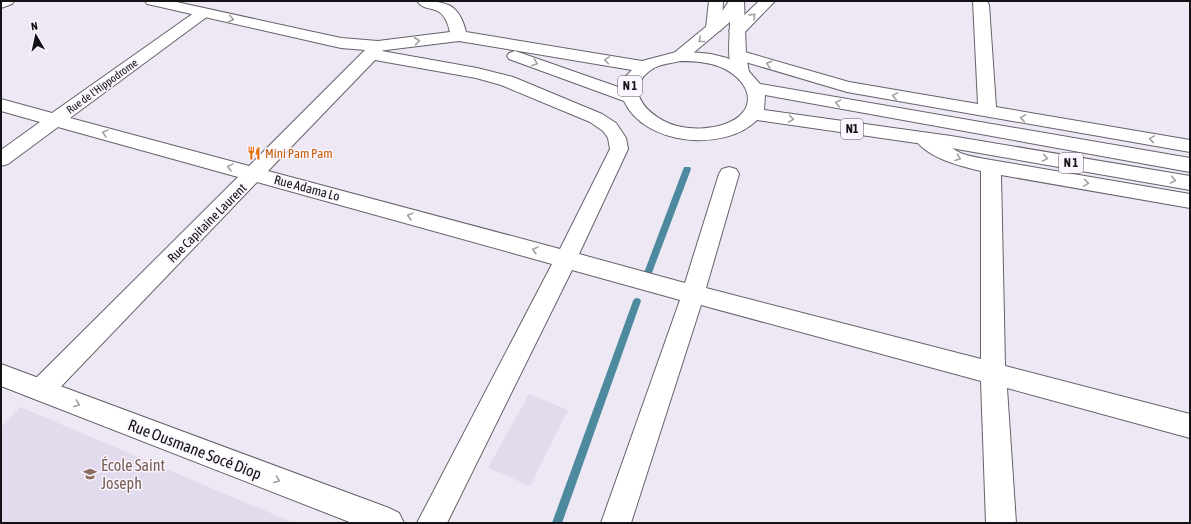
<svg xmlns="http://www.w3.org/2000/svg" width="1191" height="524" viewBox="0 0 1191 524" font-family="'Asap Condensed',sans-serif">
	<style>
		.built { fill: #e2daed }
		.lines { fill: none; stroke-linecap: round; stroke-linejoin: round }
		.stream { fill: #4d8a9e; fill-rule: evenodd }
		.minor-casing { stroke: #66616b; stroke-width: 2 }
		.tertiary-casing { stroke: #66616b; stroke-width: 2 }
		.trunk-casing { stroke: #66616b; stroke-width: 2 }
		.minor { fill: #fff; fill-rule: evenodd }
		.tertiary { fill: #fff; fill-rule: evenodd }
		.trunk { fill: #fff; fill-rule: evenodd }
		.oneway { stroke: #a1a0a2 }
		.labels { text-anchor: middle; dominant-baseline: central; stroke-width: 3; stroke-linejoin: round; paint-order: stroke }
		.far-street-label { font-size: 11px; fill: #141216; stroke: #faf5ff }
		.shield { fill: #faf5ff; stroke: #59565c; stroke-width: 1 }
		.shield-label { font-size: 12px; font-weight: bold; fill: #141216 }
		.food-label { font-size: 13px; fill: #c56008; stroke: #faf5ff; text-anchor: start }
		.street-label { font-size: 13px; fill: #141216; stroke: #faf5ff }
		.near-street-label { font-size: 16px; fill: #141216; stroke: #faf5ff }
		.near-education-label { font-size: 16px; fill: #785e54; stroke: #faf5ff; text-anchor: start }
	</style>
	<rect width="100%" height="100%" fill="#ede8f4"/>
	<g class="built">
		<polygon points="529,394 568,410 530,486 488,468"/>
		<polygon points="20,407 294,523 1,523 1,426"/>
	</g>
	<g class="lines">
		<g class="stream">
			<polygon points="684,167 690,167 691,169 650,278 649,280 643,280 642,278"/>
			<polygon points="637,298 640,299 641,301 562,523 552,523 633,301 634,299"/>
		</g>
		<g class="minor-casing">
			<g id="minor">
				<polygon points="1,1 14,1 12,4 1,8"/>
				<polygon points="709,1 723,1 722,28 720,31 708,31 706,28"/>
				<polygon points="759,1 775,1 743,34 731,34 729,31 731,28"/>
				<polygon points="973,1 987,1 989,5 996,107 1190,140 1190,152 847,92 732,58 730,55 732,52 738,50 849,82 978,104"/>
				<path d="M203 8 208 10 211 13 208 16 70 118 249 166 372 43 378 41 384 43 386 46 382 51 477 68 513 77 602 114 616 123 626 138 628 149 579 254 685 283 719 174 722 169 729 167 736 169 739 174 706 288 981 359V171C960 166 927 158 915 139L917 135C934 130 948 148 963 154 972 157 982 158 991 160L1190 194V208L1001 175 1005 366 1190 414V438L1007 388 1016 523H986L981 381 701 305 631 523H601L680 300 572 270 447 523H417L552 264 257 182 50 398 41 401 32 398 28 390 32 382 238 177 58 127 8 164 1 166V150L40 122 1 111V99L52 113 198 10ZM375 60 476 78 501 85 590 122 603 131 608 138 610 149 560 249 268 171Z"/>
			</g>
		</g>
		<g class="tertiary-casing">
			<g id="tertiary">
				<path d="M729 1H744L746 55 749 72 747 76 741 77 735 76C726 62 730 38 730 22L686 59 680 61 674 59 672 56 674 53 719 16Z"/>
				<polygon points="1,364 389,508 399,513 404,523 352,523 1,386"/>
			</g>
		</g>
		<g class="trunk-casing">
			<path id="trunk" d="M145 1H172L341 38 378 41 450 32C443 0 426 15 417 1 444 1 459 2 466 32L642 61 680 51 711 54 727 58 745 67 760 84 1190 158V172L765 95 764 110 951 136 1190 176V190L951 148 757 120C724 153 644 145 624 101L509 59 507 56 509 53 515 51 521 53 621 88 624 78 632 70 459 41 378 51 341 48 152 5 147 4ZM680 61C696 61 711 62 725 69 753 84 758 112 725 124 711 129 692 130 677 126 649 118 619 89 654 68 661 64 673 63 680 61Z"/>
		</g>
		<use href="#minor" class="minor"/>
		<use href="#tertiary" class="tertiary"/>
		<use href="#trunk" class="trunk"/>
	</g>
	<defs><path id="oneway-chevron" d="M-2-3.5L2.5 0L-2 3.5" fill="none" stroke-width="1.6" stroke-linecap="round" stroke-linejoin="round"/></defs>
	<g class="oneway">
		<use href="#oneway-chevron" transform="translate(753 16) rotate(-44)"/>
		<use href="#oneway-chevron" transform="translate(231 19) rotate(12)"/>
		<use href="#oneway-chevron" transform="translate(701 40) rotate(141)"/>
		<use href="#oneway-chevron" transform="translate(417 41) rotate(-7)"/>
		<use href="#oneway-chevron" transform="translate(607 60) rotate(-171)"/>
		<use href="#oneway-chevron" transform="translate(535 63) rotate(20)"/>
		<use href="#oneway-chevron" transform="translate(769 64) rotate(-164)"/>
		<use href="#oneway-chevron" transform="translate(895 96) rotate(-170)"/>
		<use href="#oneway-chevron" transform="translate(838 103) rotate(-170)"/>
		<use href="#oneway-chevron" transform="translate(1023 118) rotate(-171)"/>
		<use href="#oneway-chevron" transform="translate(791 119) rotate(9)"/>
		<use href="#oneway-chevron" transform="translate(105 133) rotate(-165)"/>
		<use href="#oneway-chevron" transform="translate(1152 139) rotate(-171)"/>
		<use href="#oneway-chevron" transform="translate(958 158) rotate(20)"/>
		<use href="#oneway-chevron" transform="translate(1045 158) rotate(10)"/>
		<use href="#oneway-chevron" transform="translate(230 167) rotate(-165)"/>
		<use href="#oneway-chevron" transform="translate(1173 180) rotate(10)"/>
		<use href="#oneway-chevron" transform="translate(1086 183) rotate(9)"/>
		<use href="#oneway-chevron" transform="translate(410 216) rotate(-165)"/>
		<use href="#oneway-chevron" transform="translate(535 250) rotate(-165)"/>
		<use href="#oneway-chevron" transform="translate(77 404) rotate(21)"/>
		<use href="#oneway-chevron" transform="translate(277 480) rotate(21)"/>
	</g>
	<defs>
		<g id="restaurant-bare" transform="scale(1.08)"><path d="M-5-6h1v4h1v-4h1v4h1v-4h1v5L-1.5 .5V6h-2V.5L-5-1ZM5-6V6H3V1.5H1.5Q1.5-4 5-6Z" fill="#e8710a" stroke="#faf5ff" stroke-width="2.5" paint-order="stroke"/></g>
		<g id="school-bare" transform="scale(1.08)"><path d="M0-5L7-2L0 1L-7-2ZM-4 1L0 2.5L4 1V4Q0 6-4 4Z" fill="#8d6e63" stroke="#faf5ff" stroke-width="2.5" paint-order="stroke"/></g>
	</defs>
	<g fill-rule="evenodd">
		<use href="#restaurant-bare" x="254" y="153"/>
		<use href="#school-bare" x="90" y="474"/>
	</g>
	<g class="labels">
		<g class="far-street-label">
			<text transform="translate(102 86) rotate(-36)">Rue de l'Hippodrome</text>
		</g>
		<g class="shield">
			<rect x="618" y="76" width="24" height="20" rx="3"/>
			<rect x="841" y="119" width="22" height="20" rx="3"/>
			<rect x="1059" y="153" width="24" height="20" rx="3"/>
		</g>
		<g class="shield-label">
			<text x="630" y="86">N 1</text>
			<text x="852" y="129">N1</text>
			<text x="1071" y="163">N 1</text>
		</g>
		<g class="food-label">
			<text x="265" y="153">Mini Pam Pam</text>
		</g>
		<g class="street-label">
			<text transform="translate(307 188) rotate(15)">Rue Adama Lo</text>
			<text transform="translate(207 223) rotate(-45)">Rue Capitaine Laurent</text>
		</g>
		<g class="near-street-label">
			<text transform="translate(195 449) rotate(21)">Rue Ousmane Socé Diop</text>
		</g>
		<g class="near-education-label">
			<text x="101" y="465">École Saint<tspan x="101" dy="18">Joseph</tspan></text>
		</g>
	</g>
	<rect width="1191" height="524" fill="none" stroke="#141216" stroke-width="4"/>
	<g transform="translate(36 36) rotate(351)" stroke="#faf5ff" stroke-width="3" paint-order="stroke">
	<path d="M0-3L7 15L0 10L-7 15Z" fill="#141216"/>
	<text y="-6" font-size="11" font-weight="bold" text-anchor="middle" fill="#141216">N</text>
	</g>
</svg>
